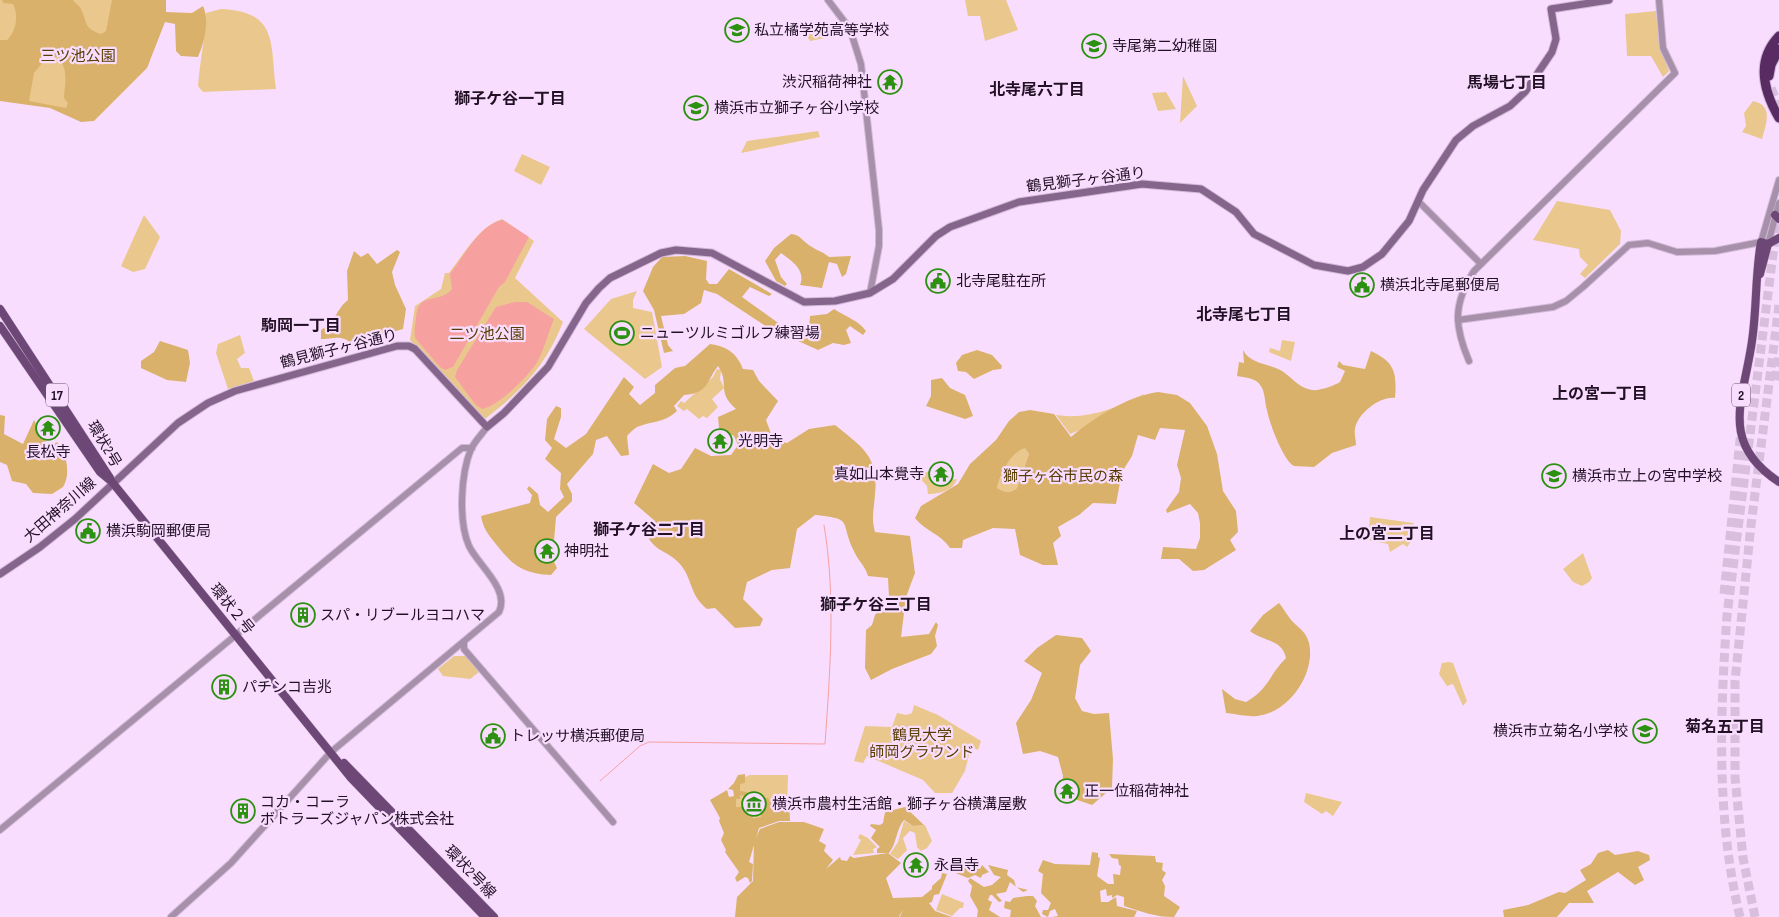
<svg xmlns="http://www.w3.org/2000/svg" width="1779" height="917" viewBox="0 0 1779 917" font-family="'Sofia Sans Condensed','Noto Sans JP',sans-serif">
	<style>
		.green { fill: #eac88d }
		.forest { fill: #d9b16a; fill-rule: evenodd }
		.water { fill: #f6a1a0 }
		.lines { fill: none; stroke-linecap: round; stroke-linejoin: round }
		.stream { stroke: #f6a1a0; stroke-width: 1 }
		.motorway-tunnel { stroke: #d9bede; stroke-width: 9; stroke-dasharray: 9 4.5; stroke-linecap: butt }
		.tertiary-casing { stroke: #d2b8d8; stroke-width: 8 }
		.secondary-casing { stroke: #d2b8d8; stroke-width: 9 }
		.primary-casing { stroke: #d2b8d8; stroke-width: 9 }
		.motorway-casing { stroke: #d2b8d8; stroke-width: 11 }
		.tertiary { stroke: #a690aa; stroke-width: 6 }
		.secondary { stroke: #85658b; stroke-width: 7 }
		.primary { stroke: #6d4775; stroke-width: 8 }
		.motorway { stroke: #582c62; stroke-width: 9 }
		.labels { text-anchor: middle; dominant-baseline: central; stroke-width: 4.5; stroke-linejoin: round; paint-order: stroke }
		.shield { fill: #f9ddff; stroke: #624e66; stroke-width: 1 }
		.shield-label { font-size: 14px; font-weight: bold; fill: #221125 }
		.poi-label { font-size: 15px; fill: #221125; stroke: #f9ddff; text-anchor: start }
		.park-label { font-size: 15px; fill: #583d00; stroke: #f9ddff }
		.street-label { font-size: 15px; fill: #221125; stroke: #f9ddff }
		.neighbourhood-label { font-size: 16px; font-weight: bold; fill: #221125; stroke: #f9ddff }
	</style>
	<rect width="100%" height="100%" fill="#f9ddff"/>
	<g class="green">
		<polygon points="0,0 164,0 164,13 148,66 97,117 50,107 0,99"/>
		<polygon points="965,0 1006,0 1018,30 985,41 980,16 968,16"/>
		<path d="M221 9C279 11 270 45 276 89L203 92 198 86C200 61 205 38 206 13Z"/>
		<polygon points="1656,11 1659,44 1669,71 1663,77 1651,56 1627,56 1625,14"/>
		<polygon points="829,22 833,25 836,36 810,41 804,32"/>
		<polygon points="1183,76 1197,106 1180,123"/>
		<polygon points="1166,92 1176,109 1158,111 1152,93"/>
		<path d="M1753 101C1774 105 1766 125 1762 139L1742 132 1746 126 1744 113Z"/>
		<polygon points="818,131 820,137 741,153 747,141"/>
		<polygon points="522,154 550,167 541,185 514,171"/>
		<polygon points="1557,201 1610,210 1621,231 1620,244 1585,278 1580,274 1588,265 1580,257 1579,249 1533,240"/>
		<polygon points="144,215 160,237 145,269 133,272 121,266"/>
		<path d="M502 219 534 241 515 278 563 322C546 366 522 390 485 419L410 340 415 306 441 289 445 273H449C463 255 479 226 502 219Z"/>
		<polygon points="637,291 633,300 633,308 652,312 662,367 645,379 584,329 611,299"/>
		<polygon points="240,335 245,353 237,359 241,368 249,368 254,381 228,389 216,353 218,344"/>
		<polygon points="1282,340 1295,342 1291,361 1269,352 1270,348 1280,351"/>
		<polygon points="717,369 721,370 720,379 724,388 712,399 718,407 707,418 703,416 699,419 687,409 684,411 677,406 681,401 684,403 713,377"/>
		<path d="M1144 394 1142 398 1095 424 1070 434 1056 415C1088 420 1116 408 1144 394Z"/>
		<path d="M1025 447 1029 454 1017 488C1010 494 1004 492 997 488 1000 474 1011 452 1025 447Z"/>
		<path d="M933 470 935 482 957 479C953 491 939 494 928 494L927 486 917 475Z"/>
		<polygon points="1370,517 1414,523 1410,543 1407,547 1403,544 1390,552 1388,544 1368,540"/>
		<polygon points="1583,553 1592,578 1589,582 1582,586 1573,582 1563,569"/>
		<polygon points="454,656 466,656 479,672 470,679 443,676 438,669"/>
		<polygon points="1449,662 1453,663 1467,701 1463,706 1453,684 1447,686 1439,674 1442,663"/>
		<polygon points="914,705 938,715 981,741 978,750 971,747 965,771 952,793 935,793 923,780 867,756 863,763 854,761 865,726 892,727 897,713 906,715 912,713"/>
		<polygon points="750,775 788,775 787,811 762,820 735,810 735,795 740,779"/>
		<polygon points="1306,793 1342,802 1333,816 1326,811 1322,814 1304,802"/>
		<polygon points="904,821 913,826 925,825 932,841 927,848 921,851 917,847 915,833 910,831 903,838 907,850 898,859 890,854 898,842"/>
		<polygon points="860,834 868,838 877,847 873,849 874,853 853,855 861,840 858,838"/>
		<polygon points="942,894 964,903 963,908 960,908 952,916 936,910"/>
	</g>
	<g class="forest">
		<path d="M2 0H73C75 3 80 6 81 9 88 23 83 28 101 34L106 31 112 0H166V12L192 13 203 6C210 21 204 43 198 57L181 56 176 51 175 24 165 22 147 68 94 121 81 122 50 108 0 101V40H7C16 32 19 15 13 4L3 3ZM47 57H57C69 68 65 83 64 98L68 103 66 108 29 101 34 73Z"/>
		<path d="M791 234C800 234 804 243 812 247 818 251 823 252 829 257L851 256 846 274 842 277 837 264 829 262 822 288 800 285C806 270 792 261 781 253L775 260 781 277 787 284 785 286 776 281 765 261 774 248Z"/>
		<path d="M397 250 400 252 392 272 395 285 406 309 403 329 367 339V342L357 347C340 334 341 338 321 339V330C337 321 336 309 348 300L347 271 354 251 361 257 368 253 377 264Z"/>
		<polygon points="685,256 707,261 706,279 709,284 717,284 729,269 772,294 769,296 750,287 742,297 781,325 780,331 776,333 717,294 704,290 701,303 684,314 661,316 668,345 673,351 664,353 654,310 643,291 653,267 662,257"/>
		<path d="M834 309C846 317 858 320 866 331L863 335 850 326 846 330 851 343 844 345 833 343 818 350 796 340 797 335 801 336 809 329 810 316 827 314Z"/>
		<polygon points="160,341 188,350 190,363 186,382 167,380 141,368 141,361 154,352"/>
		<path d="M710 344C726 346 737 353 743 369L753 370 759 381 778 401 766 420 773 439 787 443 809 429 835 425C862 447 879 456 875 494 874 510 871 517 875 532L910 536 915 573 906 597 901 637 929 634 936 622 938 625 935 636 937 646 931 654 892 669 871 680 865 668 866 630 872 625 875 615 889 598 888 578 868 576C865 565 857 560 853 549 840 521 854 519 815 515L797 529 790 568 772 570 747 582 743 599 763 619 760 626 735 628 715 608 707 609C689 595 693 578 679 563 666 549 654 553 645 531L655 521 634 503 653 464 669 473 681 469 695 448 711 456 731 455 738 445 734 436 719 428 718 417 736 409C716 391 730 384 718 366 705 383 709 393 684 395L674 406 677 411C666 422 654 421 640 426 635 427 631 432 627 436L629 455 621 456 607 436 596 440 593 454 567 484 572 494V501L556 517 554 541 544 544 542 556 553 560 557 568 551 575C522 573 513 566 495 543 488 534 483 528 481 516L530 503 532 495 527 489 529 486 538 494 540 505 548 512 564 497 560 489 561 473 545 459 552 448 545 440 547 419 556 406 561 408V417L554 439 566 448 586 434 624 377 634 387 629 394 640 405 655 393V385L675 368 685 366Z"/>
		<polygon points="977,350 992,355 1002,366 1001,369 993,370 974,379 966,372 958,371 956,363 962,355"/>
		<path d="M1243 350C1251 366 1274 363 1286 374 1294 380 1300 388 1312 390 1320 391 1333 386 1340 382L1345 371 1337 367 1339 361 1343 365 1365 369 1371 351C1395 362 1397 373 1395 398 1380 396 1357 414 1355 429 1354 433 1356 440 1356 445L1332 453 1314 467 1294 466C1283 460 1269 422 1267 410 1264 400 1266 388 1256 381 1251 378 1243 377 1237 376L1239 362 1244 363Z"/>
		<polygon points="942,378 950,388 965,395 973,416 965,419 926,406 931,396 931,380"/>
		<path d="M1158 392 1177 395 1190 403 1207 426 1217 454 1223 491 1236 511 1238 532 1230 540 1236 550 1204 570 1193 571 1179 559H1161L1163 547 1196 549 1200 538V523L1198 513 1190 504 1167 513 1166 510 1179 492 1181 478 1177 465 1185 430 1160 428 1155 440 1138 435 1132 456 1122 472 1116 504 1093 503 1079 515 1058 527 1061 536 1053 543 1058 565H1043L1020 555 1015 529 993 528 963 540 962 548H950C941 534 925 531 915 518L921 506 958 484 970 464 996 440 1009 421 1019 412 1030 410 1054 414 1071 437C1095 417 1126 397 1158 392ZM1025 448 1029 454 1017 488C1010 494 1004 492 997 488 1000 474 1011 452 1025 448Z"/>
		<path d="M0 415 5 416 4 434 23 444 34 420 47 444 52 446 57 442C67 453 71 475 63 487L52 494 33 493 26 484 12 481 7 465 0 462Z"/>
		<path d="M1279 603C1284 609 1288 617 1293 622 1300 629 1306 632 1309 643 1316 673 1289 713 1257 716 1248 717 1236 714 1226 713L1222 689 1235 699 1246 702C1270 688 1268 676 1286 658 1282 639 1264 642 1250 631L1263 615Z"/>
		<polygon points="1056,635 1082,638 1091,651 1080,665 1075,698 1082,711 1094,714 1109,713 1113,759 1112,788 1092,805 1060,794 1063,776 1058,757 1040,751 1023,754 1016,723 1031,700 1042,673 1024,661 1037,648"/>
		<polygon points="745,774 745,783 740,784 740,791 747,792 745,796 740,795 740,799 736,799 736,807 743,807 748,814 752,813 753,818 761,817 760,798 768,798 771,804 774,802 774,807 782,806 782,808 785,807 786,797 789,797 790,821 779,821 759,828 749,862 753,864 752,881 750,883 748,878 745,877 737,882 735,878 739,872 725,852 726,850 721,840 724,833 719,821 720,818 710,800 727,790 729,797 734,796 733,790 728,789 734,783 738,775"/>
		<path d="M905 807 924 825 913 826 904 820C896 829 897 843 889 853H877V849L880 847 871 838 876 830 870 826 871 824 880 825 883 823 885 812Z"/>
		<polygon points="779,822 804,822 824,829 819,841 826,845 824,851 833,860 826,869 840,857 841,860 847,861 850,856 854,858 888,853 901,863 886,878 893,898 922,897 932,889 932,886 941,878 942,873 947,874 939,894 934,895 932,902 929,903 935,911 952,917 900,917 903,909 899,917 735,917 737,897 753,881 754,842 760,829"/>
		<polygon points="1608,850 1615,855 1638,851 1649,855 1650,860 1638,867 1644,880 1635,885 1618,872 1587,891 1594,903 1569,903 1557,917 1504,917 1503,910 1528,905 1559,892 1565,893 1586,880 1580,870 1591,864 1598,853"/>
		<path d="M1092 852 1098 853V857L1100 858 1097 876 1108 884H1114L1113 874 1120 875 1121 866 1119 865 1118 859 1112 858 1109 854 1155 856 1156 862 1163 863 1162 870 1166 873 1162 880 1165 886 1164 896 1180 907 1174 917C1154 917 1143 912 1124 906V897L1117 895 1112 898V895L1107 896 1106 889 1100 891 1101 902H1108L1116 897 1117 906 1137 911 1134 917H1052L1058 916 1055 909 1050 911 1048 917 1042 914 1043 910H1048L1051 903 1041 893 1043 874 1038 871 1043 860 1055 864 1090 865Z"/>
		<polygon points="952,862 966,868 967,866 980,869 982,865 989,872 982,875 981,878 975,875 968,878 953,872 954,868 950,866"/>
		<polygon points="988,865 1008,870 1007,875 1014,880 1016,887 1028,890 1023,892 1010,882 1006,892 996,894 1002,901 999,902 992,895 990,895 988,900 992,902 989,910 1000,917 977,917 978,910 970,896 972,886 968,881 970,878 984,887 992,885 1001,877 994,875"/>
		<polygon points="1027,896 1033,896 1037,901 1035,906 1041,917 1010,917 1011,910 1004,908 1005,901 1010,902 1013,898"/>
	</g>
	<g class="water">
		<path d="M503 220 529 237 505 282 499 287 453 367 445 370 440 367 415 338C414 332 415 325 416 318 418 290 439 305 452 289L450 274C463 257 481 223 503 220Z"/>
		<path d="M515 302H527L554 319C548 333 544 351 536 364 526 378 499 406 482 409L475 404 455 377 457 370 496 307Z"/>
	</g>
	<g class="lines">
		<path class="stream" d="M600 781 640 746 649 742 825 744C830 672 836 596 824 525"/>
		<g class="motorway-tunnel">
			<polyline points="1771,88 1779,106"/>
			<polyline points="1775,380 1779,355"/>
			<polyline points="1724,594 1741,431"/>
			<path d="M1740 917C1716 818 1720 716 1727 615L1778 215"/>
			<polyline points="1755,917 1743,858 1735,777 1735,681 1751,525 1779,305"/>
		</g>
		<g class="tertiary-casing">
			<g id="tertiary">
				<polyline points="828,0 850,29 861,64 879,230 879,246 870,293"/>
				<polyline points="1418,201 1481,264"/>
				<polyline points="1768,244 1779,203"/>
				<polyline points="1458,320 1553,307 1566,301 1583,287 1629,245 1648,243 1677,252 1715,251 1761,242 1779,180"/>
				<path d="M1469 361C1454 326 1453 304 1474 271L1675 73 1663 48 1659 0"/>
				<polyline points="464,642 464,649 613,822"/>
				<polyline points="0,830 462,448 472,448"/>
				<path d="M171 917 231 863 331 752 499 612C510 589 478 565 469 546 458 521 461 473 471 449 475 441 482 434 487 427"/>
			</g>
		</g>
		<g class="secondary-casing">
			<polyline id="secondary" points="0,574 40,547 75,519 178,423 208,403 235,391 397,346 409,346 415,349 487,427 504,413 548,367 586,303 599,288 610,278 661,253 676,250 712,253 804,302 835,301 870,293 893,279 936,236 950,227 1019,202 1142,184 1201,189 1236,212 1254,234 1314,265 1348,271 1363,267 1382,254 1409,221 1423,190 1456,140 1473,126 1510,106 1525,92 1552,52 1556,39 1551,9 1609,0"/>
		</g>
		<g class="primary-casing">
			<g id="primary">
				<polyline points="1775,215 1779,219"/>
				<path d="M1779 238 1768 244 1761 242C1755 275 1757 308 1752 341 1744 399 1718 442 1779 482"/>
				<polyline points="1760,274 1768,244"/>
				<polyline points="0,309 110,478"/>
				<polyline points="0,326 100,472 112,482 351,778 485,917"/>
				<polyline points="344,763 494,917"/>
			</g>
		</g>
		<g class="motorway-casing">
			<g id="motorway">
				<path d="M1779 36C1755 61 1764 92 1779 118"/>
				<polyline points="1769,76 1771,65 1779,49"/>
			</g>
		</g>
		<use href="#tertiary" class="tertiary"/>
		<use href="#secondary" class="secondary"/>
		<use href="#primary" class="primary"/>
		<use href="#motorway" class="motorway"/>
	</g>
	<defs>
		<g id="school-ring" transform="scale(1.25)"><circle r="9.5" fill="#f9ddff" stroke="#2c9111" stroke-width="1.5"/><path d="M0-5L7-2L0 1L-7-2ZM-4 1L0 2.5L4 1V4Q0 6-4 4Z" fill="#2c9111"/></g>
		<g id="temple-ring" transform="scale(1.25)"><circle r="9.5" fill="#f9ddff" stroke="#2c9111" stroke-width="1.5"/><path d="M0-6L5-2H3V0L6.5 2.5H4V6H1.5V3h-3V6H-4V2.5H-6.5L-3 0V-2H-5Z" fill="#2c9111"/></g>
		<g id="civic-ring" transform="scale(1.25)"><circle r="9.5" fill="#f9ddff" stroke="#2c9111" stroke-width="1.5"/><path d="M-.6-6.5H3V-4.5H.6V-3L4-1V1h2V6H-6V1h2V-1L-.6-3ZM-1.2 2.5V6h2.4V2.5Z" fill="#2c9111"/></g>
		<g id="stadium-ring" transform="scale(1.25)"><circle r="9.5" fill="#f9ddff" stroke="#2c9111" stroke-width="1.5"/><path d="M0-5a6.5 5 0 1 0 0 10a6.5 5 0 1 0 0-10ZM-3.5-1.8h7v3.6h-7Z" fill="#2c9111"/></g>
		<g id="building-ring" transform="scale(1.25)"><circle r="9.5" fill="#f9ddff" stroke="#2c9111" stroke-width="1.5"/><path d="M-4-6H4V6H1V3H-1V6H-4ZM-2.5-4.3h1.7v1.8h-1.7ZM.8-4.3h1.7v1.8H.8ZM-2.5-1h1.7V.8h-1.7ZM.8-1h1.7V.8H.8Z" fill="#2c9111"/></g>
		<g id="museum-ring" transform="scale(1.25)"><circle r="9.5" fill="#f9ddff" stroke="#2c9111" stroke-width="1.5"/><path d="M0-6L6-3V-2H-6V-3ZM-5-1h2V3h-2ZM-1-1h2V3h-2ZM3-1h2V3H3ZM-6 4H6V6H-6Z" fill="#2c9111"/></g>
	</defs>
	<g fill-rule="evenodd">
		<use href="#school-ring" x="737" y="30"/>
		<use href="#school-ring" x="1094" y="46"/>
		<use href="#temple-ring" x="890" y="82"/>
		<use href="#school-ring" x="696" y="108"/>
		<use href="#civic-ring" x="938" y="281"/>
		<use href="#civic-ring" x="1362" y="285"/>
		<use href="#stadium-ring" x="622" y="333"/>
		<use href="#temple-ring" x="48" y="428"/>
		<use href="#temple-ring" x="720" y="441"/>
		<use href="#temple-ring" x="941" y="474"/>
		<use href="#school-ring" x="1554" y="476"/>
		<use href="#civic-ring" x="88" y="531"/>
		<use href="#temple-ring" x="547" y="551"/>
		<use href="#building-ring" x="303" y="615"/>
		<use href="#building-ring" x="224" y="687"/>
		<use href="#school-ring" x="1645" y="731"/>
		<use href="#civic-ring" x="493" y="736"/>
		<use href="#temple-ring" x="1067" y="791"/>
		<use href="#museum-ring" x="754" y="804"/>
		<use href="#building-ring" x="243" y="811"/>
		<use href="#temple-ring" x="916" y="865"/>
	</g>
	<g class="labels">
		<g class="shield">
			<rect x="46" y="383.5" width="22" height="23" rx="4"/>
			<rect x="1732" y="383.5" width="18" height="23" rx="4"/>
		</g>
		<g class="shield-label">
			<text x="57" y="395">17</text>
			<text x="1741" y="395">2</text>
		</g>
		<g class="poi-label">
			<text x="754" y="30">私立橘学苑高等学校</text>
			<text x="1112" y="46">寺尾第二幼稚園</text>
			<text x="872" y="82" text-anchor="end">渋沢稲荷神社</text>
			<text x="714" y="108">横浜市立獅子ヶ谷小学校</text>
			<text x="956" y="281">北寺尾駐在所</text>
			<text x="1380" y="285">横浜北寺尾郵便局</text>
			<text x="640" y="333">ニューツルミゴルフ練習場</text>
			<text x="738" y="441">光明寺</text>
			<text x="48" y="452" text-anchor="middle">長松寺</text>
			<text x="924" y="474" text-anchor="end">真如山本覺寺</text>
			<text x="1572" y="476">横浜市立上の宮中学校</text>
			<text x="106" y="531">横浜駒岡郵便局</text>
			<text x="564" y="551">神明社</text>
			<text x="320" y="615">スパ・リブールヨコハマ</text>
			<text x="242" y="687">パチンコ吉兆</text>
			<text x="1628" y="731" text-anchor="end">横浜市立菊名小学校</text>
			<text x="510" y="736">トレッサ横浜郵便局</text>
			<text x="1084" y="791">正一位稲荷神社</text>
			<text x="260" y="802">コカ・コーラ<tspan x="260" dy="17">ボトラーズジャパン株式会社</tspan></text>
			<text x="772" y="804">横浜市農村生活館・獅子ヶ谷横溝屋敷</text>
			<text x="934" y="865">永昌寺</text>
		</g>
		<g class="park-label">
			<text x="78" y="56">三ツ池公園</text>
			<text x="487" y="334">二ツ池公園</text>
			<text x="1063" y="476">獅子ヶ谷市民の森</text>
			<text x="922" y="735">鶴見大学<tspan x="922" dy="17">師岡グラウンド</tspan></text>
		</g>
		<g class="street-label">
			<text transform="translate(1086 180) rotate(-7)">鶴見獅子ヶ谷通り</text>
			<text transform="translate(339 349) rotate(-14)">鶴見獅子ヶ谷通り</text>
			<text transform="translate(104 444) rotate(59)">環状2号</text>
			<text transform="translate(60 510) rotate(-41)">大田神奈川線</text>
			<text transform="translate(232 609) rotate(51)">環状２号</text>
			<text transform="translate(470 872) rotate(46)">環状2号線</text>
		</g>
		<g class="neighbourhood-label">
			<text x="1507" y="83">馬場七丁目</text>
			<text x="1037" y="90">北寺尾六丁目</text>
			<text x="510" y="99">獅子ケ谷一丁目</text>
			<text x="1244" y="315">北寺尾七丁目</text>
			<text x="301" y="326">駒岡一丁目</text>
			<text x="1600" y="394">上の宮一丁目</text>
			<text x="649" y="530">獅子ケ谷二丁目</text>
			<text x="1387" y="534">上の宮二丁目</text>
			<text x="876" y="605">獅子ケ谷三丁目</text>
			<text x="1725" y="727">菊名五丁目</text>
		</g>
	</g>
</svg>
